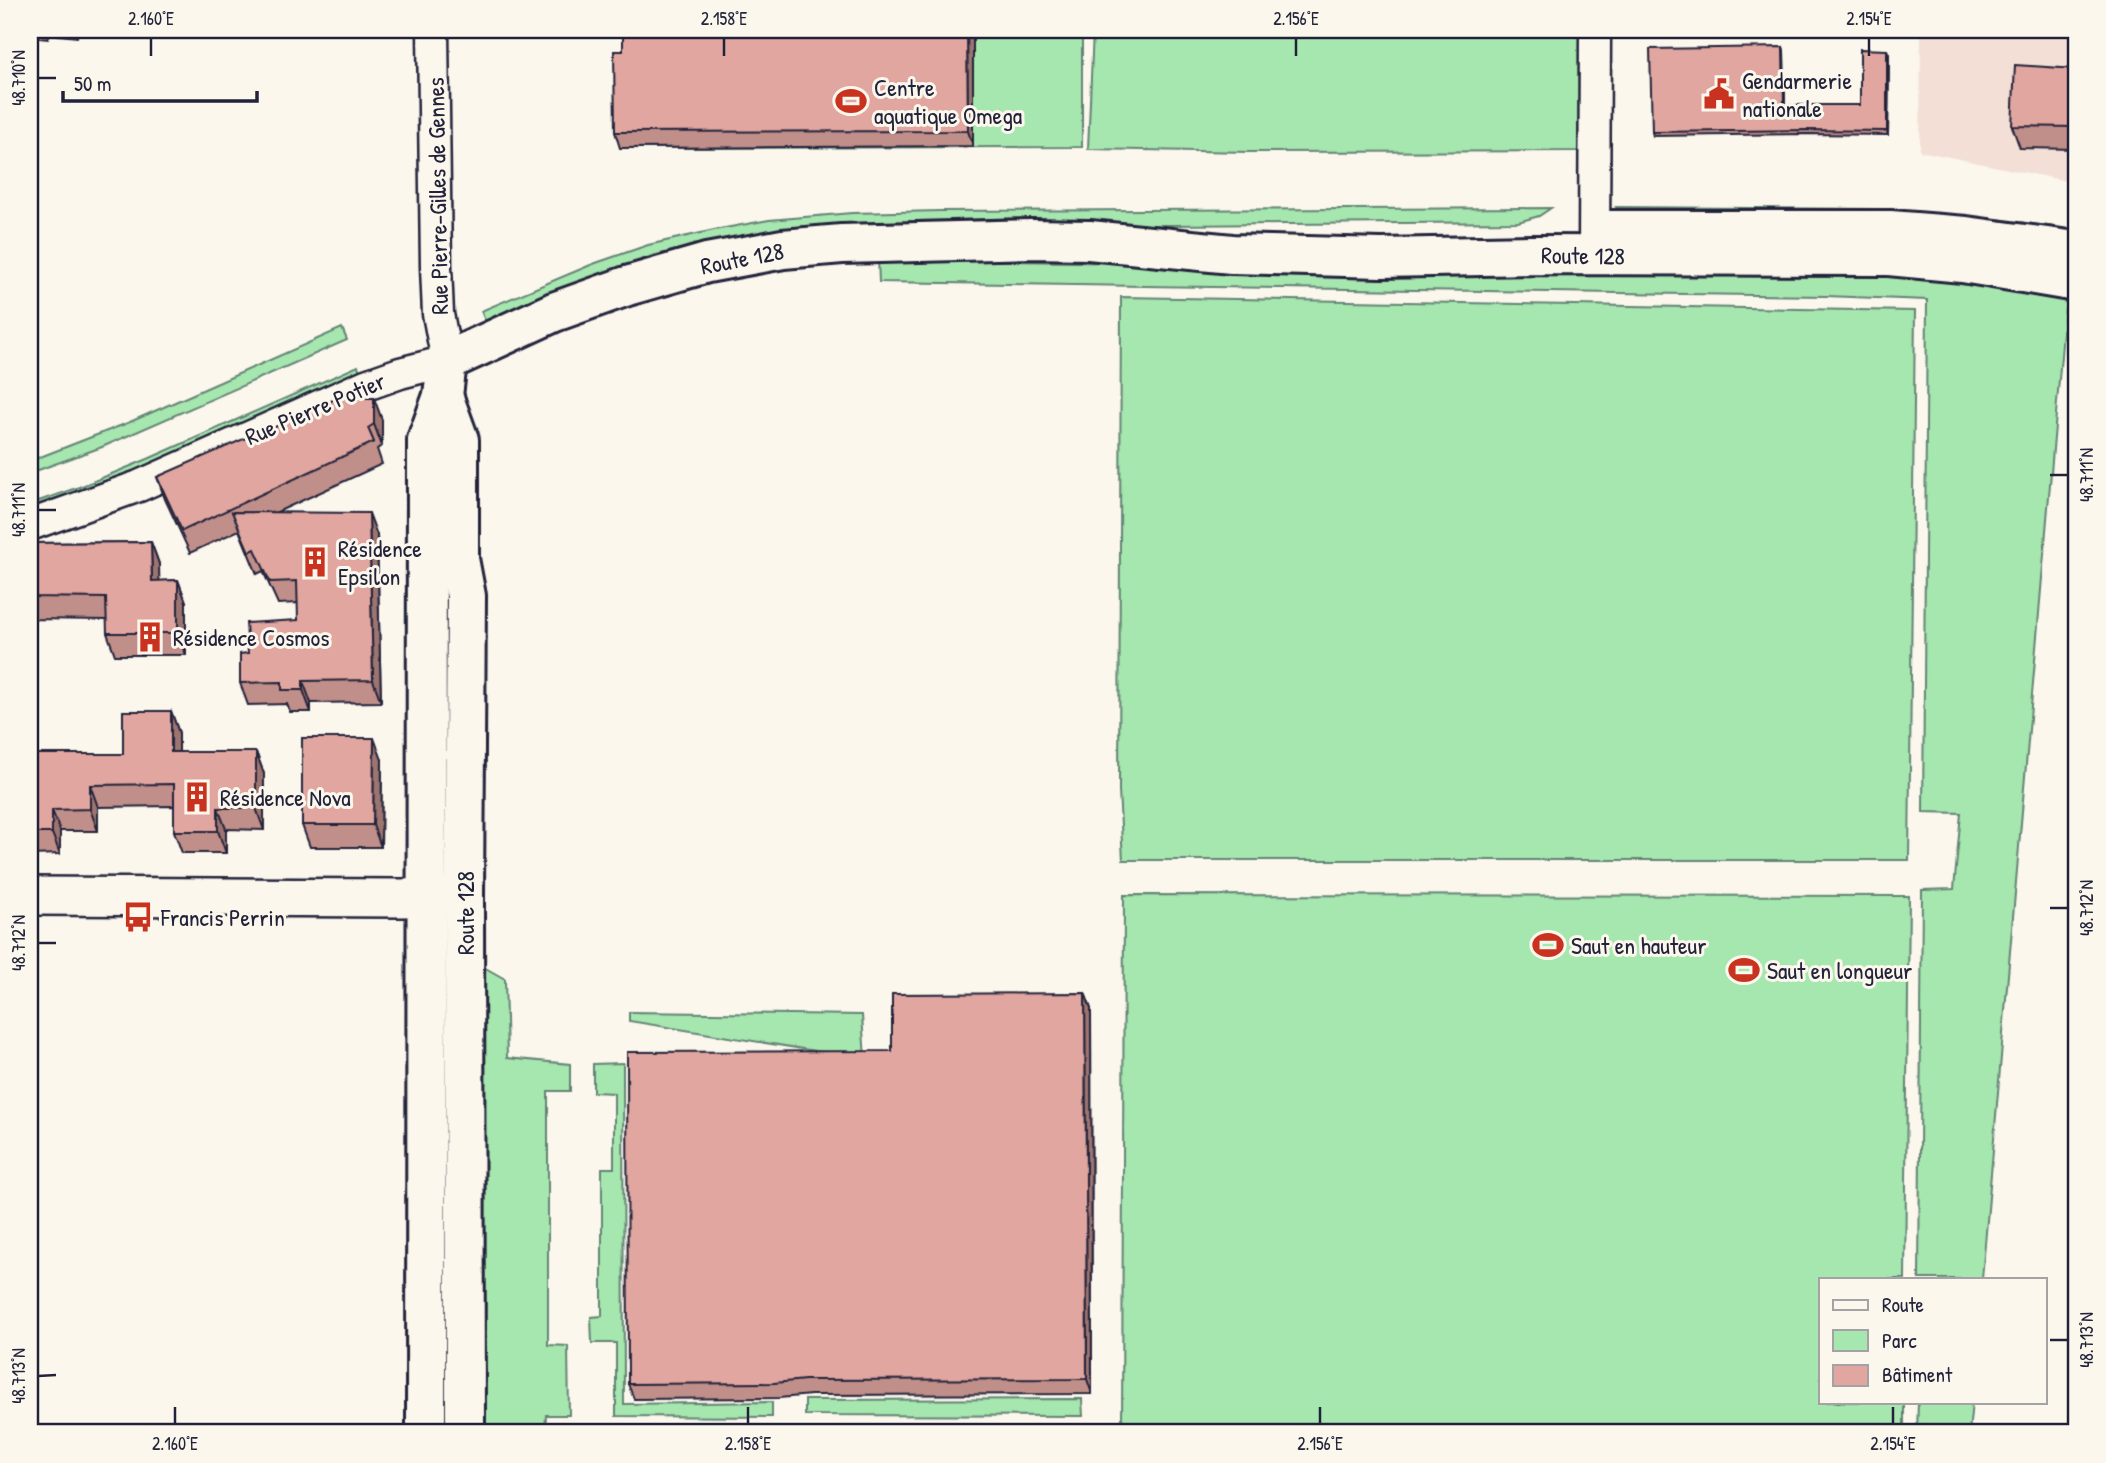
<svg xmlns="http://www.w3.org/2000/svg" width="2106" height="1463" viewBox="0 0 2106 1463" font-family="'Patrick Hand',sans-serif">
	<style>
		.built { fill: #f3dfd5 }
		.green { fill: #a6e6af; stroke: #648475; stroke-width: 2 }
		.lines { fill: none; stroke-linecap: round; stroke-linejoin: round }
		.minor-casing { stroke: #22223b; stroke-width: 35 }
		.tertiary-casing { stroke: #22223b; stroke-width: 42 }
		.secondary-casing { stroke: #22223b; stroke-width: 44 }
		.minor { stroke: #fbf7ec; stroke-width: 30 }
		.tertiary { stroke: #fbf7ec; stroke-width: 37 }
		.secondary { stroke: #fbf7ec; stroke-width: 38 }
		.wall { fill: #c18f89; stroke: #22223b; stroke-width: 2 }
		.shaded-wall { fill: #9d746f; stroke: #22223b; stroke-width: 2 }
		.building { fill: #e0a69f; stroke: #22223b; stroke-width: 2 }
		.ticks { fill: none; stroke: #22223b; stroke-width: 2.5 }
		.labels { text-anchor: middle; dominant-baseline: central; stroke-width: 6; stroke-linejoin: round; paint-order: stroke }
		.poi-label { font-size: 24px; fill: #22223b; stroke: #fbf7ec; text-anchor: start }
		.street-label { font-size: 24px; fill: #22223b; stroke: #fbf7ec }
		.neatline { fill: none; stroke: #22223b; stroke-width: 2.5 }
		.ticks-label { font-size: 18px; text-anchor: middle; fill: #22223b }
	</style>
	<rect width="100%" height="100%" fill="#fbf7ec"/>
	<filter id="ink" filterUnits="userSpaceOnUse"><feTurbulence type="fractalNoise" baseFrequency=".0143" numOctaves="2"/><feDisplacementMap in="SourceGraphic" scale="14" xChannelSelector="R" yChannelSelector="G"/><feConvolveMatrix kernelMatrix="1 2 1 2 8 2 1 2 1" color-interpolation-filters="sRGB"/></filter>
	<g filter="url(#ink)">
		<polygon class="built" points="1921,30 2076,30 2076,183 1920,151"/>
		<g class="green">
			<polygon points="628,30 1082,30 1082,147 620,148 620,66"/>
			<polygon points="1093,30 1580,30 1579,151 1250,152 1088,149"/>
			<polygon points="1616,207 1880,209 1879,222 1622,215"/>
			<polygon points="1551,208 1539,216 1518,222 1060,226 870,223 780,231 718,240 652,256 573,285 486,323 481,311 593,264 648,245 714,230 769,220 852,213 940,211"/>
			<polygon points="1997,219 2076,230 2076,243 2001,227"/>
			<polygon points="878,259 1903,275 2076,296 2076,310 2065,309 1982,1279 1919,1279 1922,890 1954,889 1961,813 1923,812 1927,300 1826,296 879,282"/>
			<polygon points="1121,297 1915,311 1909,860 1123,860 1119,791"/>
			<polygon points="342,328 347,340 102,447 30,473 30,461 130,422"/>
			<polygon points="358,366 362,376 297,406 30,515 30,504 82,486 148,459"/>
			<polygon points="1124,895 1909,896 1905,1279 1821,1279 1821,1402 1904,1402 1904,1433 1122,1433"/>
			<polygon points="473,961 505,979 507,1058 570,1064 570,1091 548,1091 548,1345 568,1346 569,1415 546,1415 545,1433 473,1433"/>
			<polygon points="629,1012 862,1015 865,1059 629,1021"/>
			<polygon points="623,1063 624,1404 772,1402 772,1417 616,1416 616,1343 592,1343 591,1317 602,1316 602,1168 614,1168 614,1093 593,1092 593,1064"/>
			<polygon points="1082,1399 1083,1416 805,1415 805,1400"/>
			<polygon points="1918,1402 1972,1402 1969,1433 1917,1433"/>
			<polygon points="772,1429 772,1433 616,1433 616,1431"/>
			<polygon points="1071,1431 1070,1433 805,1433"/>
		</g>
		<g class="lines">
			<g class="minor-casing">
				<g id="minor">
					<polyline points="1594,255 1595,30"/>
					<polyline points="30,525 139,486 366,385 400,373 447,361 438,314 436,267 433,30"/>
				</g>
			</g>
			<g class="tertiary-casing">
				<polyline id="tertiary" points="30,896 402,898 456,896"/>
			</g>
			<g class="secondary-casing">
				<g id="secondary">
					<polyline points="1605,230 1890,230 1966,236 2076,251"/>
					<polyline points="443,396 459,440 459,559 466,596 464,896 465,1433"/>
					<polyline points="426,1433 427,440 443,396 447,361 554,312 627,286 707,263 783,249 842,244 1031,239 1089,240 1232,254 1381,258 1532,255 1889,256 1963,263 2076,282"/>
				</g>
			</g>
			<use href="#minor" class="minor"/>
			<use href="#tertiary" class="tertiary"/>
			<use href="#secondary" class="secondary"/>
		</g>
		<g class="wall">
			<polygon points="30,30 78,30 77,37 49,34 48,39 30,37"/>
			<polygon points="623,30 973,30 973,146 620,148 615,132 623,51"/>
			<polygon points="1783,47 1784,51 1785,105 1860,105 1889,54 1888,135 1807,134 1653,136 1652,132"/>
			<polygon points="2076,69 2076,149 2020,148 2012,126"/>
			<polygon points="367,398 382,420 382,446 377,449 382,464 277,512 377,535 381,702 311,703 311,712 290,712 287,704 248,705 240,683 248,653 298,620 298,603 278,604 263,571 257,574 239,530 190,553 165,499 157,477 249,439"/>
			<polygon points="151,542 159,564 159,581 178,580 186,602 186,655 115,655 107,633 107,620 31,619 32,697 30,698 30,543"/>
			<polygon points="171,711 179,733 179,752 256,752 264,774 264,830 226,829 226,853 182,853 174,831 174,806 98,807 98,831 60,831 60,854 30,855 30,754 123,754"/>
			<polygon points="382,760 381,847 310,847 302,825"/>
			<polygon points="1085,993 1091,1009 1092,1394 811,1395 779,1398 634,1399 628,1384 892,1051"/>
		</g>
		<g class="shaded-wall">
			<polygon points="967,30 973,30 973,146 968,131"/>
			<polygon points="1783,47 1784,51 1785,109 1784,105"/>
			<polygon points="1887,50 1889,54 1888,135 1887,131"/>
			<polygon points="374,398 382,420 382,446 374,424"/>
			<polygon points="369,513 377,535 381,702 373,680"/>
			<polygon points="151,542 159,564 160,603 152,581"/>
			<polygon points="178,580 186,602 186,655 178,633"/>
			<polygon points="30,616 31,619 32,697 30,692"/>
			<polygon points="303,681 311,703 311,712 303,690"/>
			<polygon points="171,711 179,733 179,774 171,752"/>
			<polygon points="374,738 382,760 381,847 373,825"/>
			<polygon points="256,752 264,774 264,830 256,808"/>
			<polygon points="90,785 98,807 98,831 90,809"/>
			<polygon points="218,808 226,829 226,853 218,831"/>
			<polygon points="52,810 60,831 60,854 52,833"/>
			<polygon points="1085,993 1091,1009 1092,1394 1087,1379"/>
		</g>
		<g class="building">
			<polygon points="623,30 967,30 968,131 615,132 614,51 623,51"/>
			<polygon points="1783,47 1784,105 1860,105 1860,49 1887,50 1887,131 1805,130 1652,132 1650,49"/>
			<polygon points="2015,65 2076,69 2076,127 2012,126"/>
			<polygon points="361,387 367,398 374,398 374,424 368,428 374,442 182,531 157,477 248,437 249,439"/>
			<polygon points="232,512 369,513 373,680 303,681 303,690 282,690 282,682 240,683 240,654 248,653 246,623 298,620 297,581 270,582 255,549 249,552"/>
			<polygon points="151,542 152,581 178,580 178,633 107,633 106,598 30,597 30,543"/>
			<polygon points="123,711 171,711 171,752 256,752 256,808 218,808 218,831 174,831 174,784 90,785 90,809 52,810 52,833 30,833 30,754 123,754"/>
			<polygon points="302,738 374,738 373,825 302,825"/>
			<polygon points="1085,993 1087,1379 805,1380 774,1383 628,1384 627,1052 892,1051 892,994"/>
		</g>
	</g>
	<path class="ticks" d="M151 38V56M724 38V56M1296 38V56M1869 38V56M38 78H56M2050 475H2068M38 510H56M2050 908H2068M38 943H56M2050 1340H2068M38 1376 56 1375M175 1407V1424M748 1407V1424M1320 1407V1424M1893 1407V1424"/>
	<defs>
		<g id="civic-bare" transform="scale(2.415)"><path d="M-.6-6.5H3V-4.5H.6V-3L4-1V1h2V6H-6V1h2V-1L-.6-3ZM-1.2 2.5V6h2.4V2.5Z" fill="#c8321e" stroke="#fbf7ec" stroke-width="2.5" paint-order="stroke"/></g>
		<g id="stadium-bare" transform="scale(2.415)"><path d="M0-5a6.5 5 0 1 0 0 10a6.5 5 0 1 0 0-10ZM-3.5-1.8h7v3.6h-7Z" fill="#c8321e" stroke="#fbf7ec" stroke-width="2.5" paint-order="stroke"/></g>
		<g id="building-bare" transform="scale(2.415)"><path d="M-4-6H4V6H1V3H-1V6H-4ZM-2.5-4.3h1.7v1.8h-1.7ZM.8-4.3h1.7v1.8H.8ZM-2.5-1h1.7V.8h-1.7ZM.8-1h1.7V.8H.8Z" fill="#c8321e" stroke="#fbf7ec" stroke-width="2.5" paint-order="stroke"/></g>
		<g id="bus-bare" transform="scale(2.415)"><path d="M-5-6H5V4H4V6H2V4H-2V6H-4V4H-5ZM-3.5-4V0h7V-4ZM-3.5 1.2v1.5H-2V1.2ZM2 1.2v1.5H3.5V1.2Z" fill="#c8321e" stroke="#fbf7ec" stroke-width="2.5" paint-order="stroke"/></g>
	</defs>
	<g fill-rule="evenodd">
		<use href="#civic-bare" x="1719" y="94"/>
		<use href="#stadium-bare" x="851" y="101"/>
		<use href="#building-bare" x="315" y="562"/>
		<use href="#building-bare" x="150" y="637"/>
		<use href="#building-bare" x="197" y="797"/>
		<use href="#bus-bare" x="138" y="917"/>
		<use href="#stadium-bare" x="1548" y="945"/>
		<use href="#stadium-bare" x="1744" y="970"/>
	</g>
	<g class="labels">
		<g class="poi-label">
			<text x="1742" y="80">Gendarmerie<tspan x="1742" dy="28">nationale</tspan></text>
			<text x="874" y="87">Centre<tspan x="874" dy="28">aquatique Omega</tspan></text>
			<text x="338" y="548">Résidence<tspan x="338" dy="28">Epsilon</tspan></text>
			<text x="173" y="637">Résidence Cosmos</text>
			<text x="220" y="797">Résidence Nova</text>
			<text x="161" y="917">Francis Perrin</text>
			<text x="1571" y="945">Saut en hauteur</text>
			<text x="1767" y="970">Saut en longueur</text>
		</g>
		<g class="street-label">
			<text transform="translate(437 196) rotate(-91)">Rue Pierre-Gilles de Gennes</text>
			<text transform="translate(1583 255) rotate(1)">Route 128</text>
			<text transform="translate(742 258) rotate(-11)">Route 128</text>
			<text transform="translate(315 408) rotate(-23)">Rue Pierre Potier</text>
			<text transform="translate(465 913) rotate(-90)">Route 128</text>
		</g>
	</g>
	<rect width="2106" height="1463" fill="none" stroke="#fbf7ec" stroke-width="77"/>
	<rect x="1819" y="1278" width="228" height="126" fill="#fbf7ec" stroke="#a4a2a5" stroke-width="2"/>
	<rect x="1833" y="1300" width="35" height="10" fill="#fbf7ec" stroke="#a4a2a5" stroke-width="2"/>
	<text x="1882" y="1312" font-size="21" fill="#22223b">Route</text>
	<rect x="1833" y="1330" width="35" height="21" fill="#a6e6af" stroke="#a4a2a5" stroke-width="2"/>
	<text x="1882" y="1348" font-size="21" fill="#22223b">Parc</text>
	<rect x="1833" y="1365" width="35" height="21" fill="#e0a69f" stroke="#a4a2a5" stroke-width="2"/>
	<text x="1882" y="1382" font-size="21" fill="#22223b">Bâtiment</text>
	<path d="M63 91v10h194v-10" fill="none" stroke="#22223b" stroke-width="3.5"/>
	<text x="74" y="91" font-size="21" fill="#22223b" stroke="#fbf7ec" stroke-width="5" paint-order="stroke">50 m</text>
	<rect x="38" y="38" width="2030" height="1386" class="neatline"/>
	<g class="ticks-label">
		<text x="151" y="25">2.160°E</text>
		<text x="724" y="25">2.158°E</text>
		<text x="1296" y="25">2.156°E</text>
		<text x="1869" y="25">2.154°E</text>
		<text transform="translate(19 78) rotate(-90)" y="6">48.710°N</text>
		<text transform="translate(2087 475) rotate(-90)" y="6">48.711°N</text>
		<text transform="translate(19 510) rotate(-90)" y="6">48.711°N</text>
		<text transform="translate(2087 908) rotate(-90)" y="6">48.712°N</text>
		<text transform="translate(19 943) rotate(-90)" y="6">48.712°N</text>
		<text transform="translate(2087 1340) rotate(-90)" y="6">48.713°N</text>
		<text transform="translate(19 1376) rotate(-90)" y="6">48.713°N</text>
		<text x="175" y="1450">2.160°E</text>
		<text x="748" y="1450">2.158°E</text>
		<text x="1320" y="1450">2.156°E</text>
		<text x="1893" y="1450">2.154°E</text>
	</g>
</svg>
